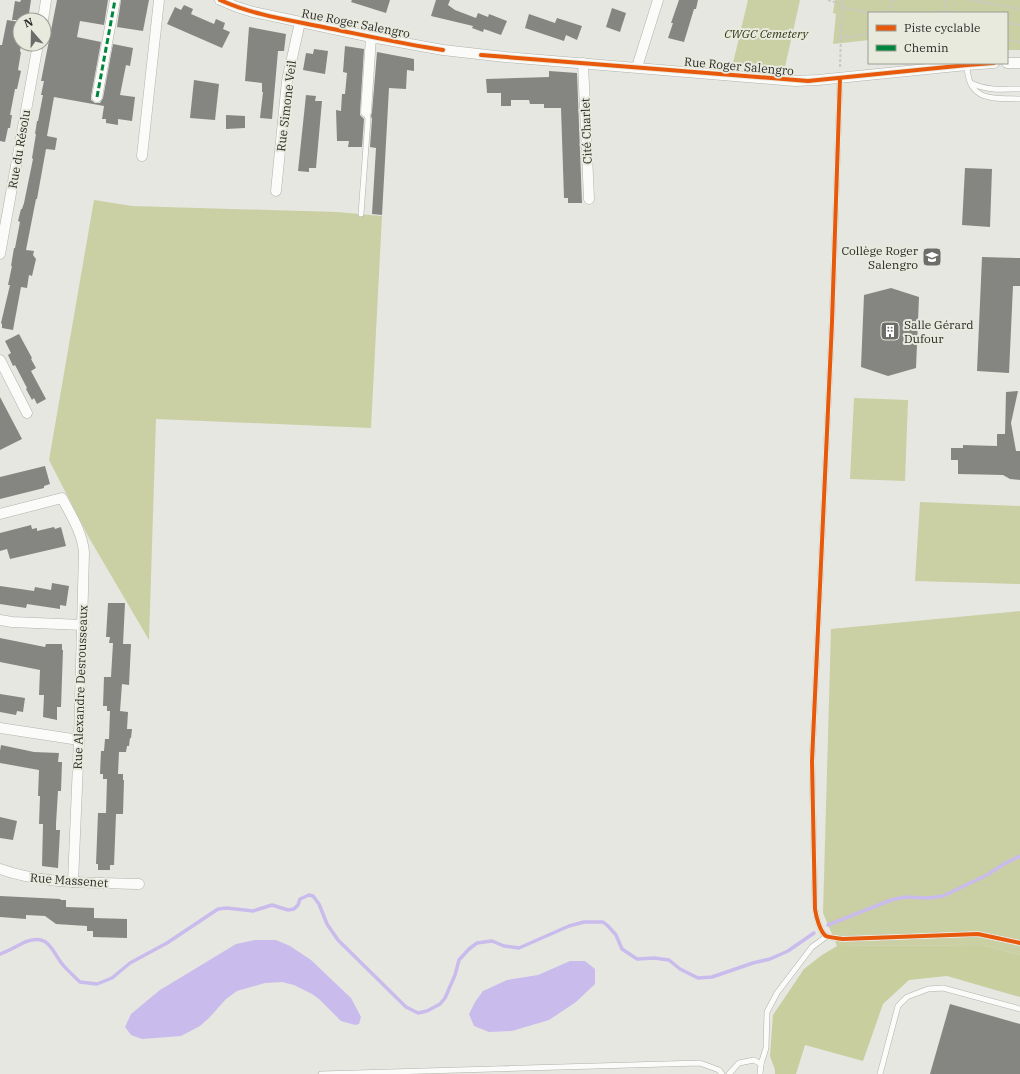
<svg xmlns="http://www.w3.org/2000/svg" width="1020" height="1074" viewBox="0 0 1020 1074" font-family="'IBM Plex Serif',serif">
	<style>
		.green { fill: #cad0a4 }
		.forest { fill: #c8ce9e }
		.water { fill: #cabbed }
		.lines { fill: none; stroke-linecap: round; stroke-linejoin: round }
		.stream { stroke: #cabbed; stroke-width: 3.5 }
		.building { fill: #858681 }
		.lane-casing { stroke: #b0b1ac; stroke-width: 6 }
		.street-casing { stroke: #b0b1ac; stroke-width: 11 }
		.path { stroke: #c8c8c6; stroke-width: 2; stroke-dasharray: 3 2; stroke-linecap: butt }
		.lane { stroke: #fbfbfa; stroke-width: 5 }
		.street { stroke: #fbfbfa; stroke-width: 10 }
		.quiet { stroke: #00873e; stroke-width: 3; stroke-dasharray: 6 3; stroke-linecap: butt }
		.cycleway-casing { stroke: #e8eade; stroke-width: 6 }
		.cycleway { stroke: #e8590c; stroke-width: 4 }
		.labels { text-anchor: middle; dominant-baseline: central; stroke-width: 4; stroke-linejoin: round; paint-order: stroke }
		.street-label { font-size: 12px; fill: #2b2c28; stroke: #e8eade }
		.park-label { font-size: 12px; font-style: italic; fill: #303411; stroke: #e8eade }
		.poi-label { font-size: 12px; fill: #2b2c28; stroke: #e8eade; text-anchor: end }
	</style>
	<rect width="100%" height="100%" fill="#e6e7e1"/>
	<g class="green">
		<polygon points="748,0 800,0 785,67 733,63"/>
		<polygon points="835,0 1020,0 1020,50 1007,50 1007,13 869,13 869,40 833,44 836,14 833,13"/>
		<polygon points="94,200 132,206 337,212 382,216 371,428 323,426 156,419 149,640 88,536 49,460"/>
		<polygon points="854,398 908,400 905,481 850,479"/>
		<polygon points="920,502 1020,506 1020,584 915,581"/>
		<polygon points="1020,611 1020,955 983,945 837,946 823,913 831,629"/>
	</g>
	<polygon class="forest" points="983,945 1020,955 1020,997 947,976 909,980 883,1004 863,1061 805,1045 796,1074 775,1074 775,1070 770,1056 773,1015 804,969 822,955 837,946"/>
	<g class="water">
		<polygon points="255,940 276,940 290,946 311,960 351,998 361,1017 359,1024 355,1025 341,1021 319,999 312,994 294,985 282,982 265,983 237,991 226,999 209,1018 200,1026 181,1036 142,1039 131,1035 125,1027 131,1014 160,990 236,944"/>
		<polygon points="570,961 585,961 595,969 595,984 576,1002 549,1020 512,1031 489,1032 474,1026 469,1014 475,1002 483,991 507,980 538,975"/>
	</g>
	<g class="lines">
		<g class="stream">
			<polyline points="828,925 891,900 905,897 928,898 943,896 987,875 1004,864 1020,856"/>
			<path d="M0 954C9 951 17 946 25 942 49 933 51 950 63 965 68 971 75 977 80 982L97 984 112 978 130 963 167 943 218 909 227 908 253 911 272 905 288 910 294 909 298 905 300 899 309 895 313 896 319 904 327 924 338 940 406 1007 418 1013 427 1011 440 1004 445 998 455 975 459 960 469 949 477 943 492 941 504 946 519 948 569 926 584 922H603L608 926 616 935 622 949 637 959 654 958 669 960 680 969 698 978 712 977 753 963 770 959 788 951 814 933"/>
		</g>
	</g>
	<g class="building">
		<polygon points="21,0 31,0 28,20 12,20 15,1 20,2"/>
		<polygon points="57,0 108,0 104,25 80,21 77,37 101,42 91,96 91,100 95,103 100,103 103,98 113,44 133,48 130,66 126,65 120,95 135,97 132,121 118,119 118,125 106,123 106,119 102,119 104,106 54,97 47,136 57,138 55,150 46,149 37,199 36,199 26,250 34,251 33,255 36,259 32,276 29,275 27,288 21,287 13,330 2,328 2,324 1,323 10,285 8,285 12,266 11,266 14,248 15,248 20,222 18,221 21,209 22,209 24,203 33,159 32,158 36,134 35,134 37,121 38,121 43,95 41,95 44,81 41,81"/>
		<polygon points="121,0 149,0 143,31 117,27"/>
		<polygon points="352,0 390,0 386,13 351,2"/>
		<polygon points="436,0 450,0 448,5 455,10 476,18 478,13 488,17 489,14 507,21 501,35 484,29 483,32 472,28 473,26 431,16"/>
		<polygon points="679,0 698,0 696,9 694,9 684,42 668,38 673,23 671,23"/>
		<polygon points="184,5 193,9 191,14 214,24 216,19 225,23 223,29 230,32 222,48 167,24 175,7 181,10"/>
		<polygon points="612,8 626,13 620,32 606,27"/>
		<polygon points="529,14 555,23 557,18 582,26 577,40 566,35 564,41 525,28"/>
		<polygon points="7,20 20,22 20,44 21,44 20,52 21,52 18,70 21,71 17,89 15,89 10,115 12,115 10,128 8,128 5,142 0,141 0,45 2,45"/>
		<polygon points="249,27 286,34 284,51 278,51 272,119 260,118 263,92 262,92 262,83 245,81"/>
		<polygon points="345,46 364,49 360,112 360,115 364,119 362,147 348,147 349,141 337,141 336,110 341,111 342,94 345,94 347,73 343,72"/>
		<polygon points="314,49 328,51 325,74 303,70 306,53 313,54"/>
		<polygon points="377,52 414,59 414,71 407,70 406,89 389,88 382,215 372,214 376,148 370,147 372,119 371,116 372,112"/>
		<polygon points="549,71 577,73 582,203 568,203 568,198 564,198 561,108 544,108 544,104 530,104 529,100 511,100 511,106 501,106 501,93 487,93 486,79 549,77"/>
		<polygon points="194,80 219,84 215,120 190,118"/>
		<polygon points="306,95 316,96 315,101 322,101 316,168 309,168 309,172 298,171"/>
		<polygon points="226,115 245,116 245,128 226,129"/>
		<polygon points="965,168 992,169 990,227 962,225"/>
		<polygon points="982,257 1020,258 1020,286 1013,286 1009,373 977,371"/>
		<polygon points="891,288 919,297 916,368 888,376 861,367 864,295"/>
		<polygon points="19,334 32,358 31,359 36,368 31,371 46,399 37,404 34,398 32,400 26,389 27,388 15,365 13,366 8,355 11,353 5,341"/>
		<polygon points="1018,391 1011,423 1016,451 1020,451 1020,480 1010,479 1003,475 958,474 958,460 951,460 951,448 963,448 963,445 997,446 997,434 1005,434 1006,392"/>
		<polygon points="0,397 22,439 0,450"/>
		<polygon points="45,466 50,484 44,486 44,488 0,499 0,477"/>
		<polygon points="31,525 32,529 37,528 37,531 54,527 55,529 61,527 66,546 10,559 7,549 0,551 0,533"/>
		<polygon points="52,583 69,586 66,606 60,605 60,609 27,604 26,608 0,604 0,586 34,591 35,587 51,590"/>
		<polygon points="108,603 125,603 123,644 131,644 129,685 122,684 120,711 128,712 127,729 132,729 131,738 130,738 129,746 127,746 126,752 119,752 118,774 123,774 123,780 124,780 123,814 116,814 114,865 110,865 110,870 98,870 98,864 96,864 98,813 106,813 107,779 103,779 103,774 100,774 101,751 104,751 105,739 109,739 110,711 107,711 107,706 103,706 104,677 111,677 113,643 109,643 110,637 106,637"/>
		<polygon points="0,638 45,647 46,644 62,644 62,650 63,650 61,707 57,707 57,720 43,717 44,695 39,695 40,670 0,662"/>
		<polygon points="0,694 25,698 23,712 17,711 16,715 0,712"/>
		<polygon points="1,745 34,752 59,753 58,762 62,762 61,791 58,791 56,824 56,830 60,830 58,868 42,866 43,824 39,824 40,796 38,796 39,770 0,763 0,751"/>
		<polygon points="0,817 17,821 13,840 0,838"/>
		<polygon points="0,896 61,899 60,900 66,900 66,907 94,908 94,918 127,919 127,938 93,937 93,931 87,931 87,926 56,924 45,916 26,915 26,919 0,917"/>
		<polygon points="950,1004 1020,1024 1020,1074 930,1074"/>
	</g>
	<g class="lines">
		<g class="lane-casing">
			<g id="lane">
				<path d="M967 65C968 102 992 98 1020 99"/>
				<path d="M840 78 832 322 812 761 815 909C816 916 820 932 826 936 831 938 838 938 843 939L978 934 1020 943"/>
				<path d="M971 83C987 91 1003 89 1020 89"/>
				<polyline points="361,214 368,119 366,112"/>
				<polyline points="321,1074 700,1063 719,1070 722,1074"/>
				<polyline points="729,1074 739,1063 754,1060 761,1064"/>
				<polyline points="760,1074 761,1064 766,1048 767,1012 777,993 812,947 827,936"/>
				<polyline points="880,1074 898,1006 907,997 928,989 943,988 1020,1009"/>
			</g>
		</g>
		<g class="street-casing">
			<g id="street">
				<polyline points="220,0 237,7 253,12 371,37 443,50 505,57 795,81 818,80 967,65 994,63"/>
				<polyline points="43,20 46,0"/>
				<polyline points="583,63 589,199"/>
				<polyline points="1007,63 1020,63"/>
				<polyline points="637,67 658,0"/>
				<polyline points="97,97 115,0"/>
				<polyline points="366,112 371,37"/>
				<polyline points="142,156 159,0"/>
				<polyline points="276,191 287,81 300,22"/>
				<polyline points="0,254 38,44"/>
				<polyline points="0,360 27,413"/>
				<path d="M0 514 62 498C71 515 82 532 84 552L79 740 73 882"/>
				<polyline points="0,620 12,622 83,625"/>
				<polyline points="0,728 79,740"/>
				<path d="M0 869C44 885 93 882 139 884"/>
			</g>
		</g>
		<g class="path">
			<polyline points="828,0 841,4"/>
			<polyline points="970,0 1020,9"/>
			<polyline points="841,7 871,13"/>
			<polyline points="943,11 952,13"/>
			<polyline points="890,13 893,0"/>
			<polyline points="943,13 946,0"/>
			<polyline points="1007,23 1020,25"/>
			<polyline points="840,38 869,34"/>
			<polyline points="1007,40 1020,42"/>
			<polyline points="840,67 842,0"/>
		</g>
		<use href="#lane" class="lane"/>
		<use href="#street" class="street"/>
		<polyline class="quiet" points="97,97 115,0"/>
		<g class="cycleway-casing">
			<g id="cycleway">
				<path d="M220 0C253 15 289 20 323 27 363 35 403 44 443 50"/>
				<polyline points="481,55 808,81 967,65 994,63"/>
				<path d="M840 78 832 322 812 761 815 909C816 916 820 932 826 936 831 938 838 938 843 939L978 934 1020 943"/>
			</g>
		</g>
		<use href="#cycleway" class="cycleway"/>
	</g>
	<defs>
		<g id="school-square" transform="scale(1)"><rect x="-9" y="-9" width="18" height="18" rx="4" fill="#6c6d69" stroke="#e8eade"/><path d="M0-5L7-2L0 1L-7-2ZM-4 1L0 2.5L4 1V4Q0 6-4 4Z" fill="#fff"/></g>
		<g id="building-square" transform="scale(1)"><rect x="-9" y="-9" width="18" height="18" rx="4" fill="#6c6d69" stroke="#e8eade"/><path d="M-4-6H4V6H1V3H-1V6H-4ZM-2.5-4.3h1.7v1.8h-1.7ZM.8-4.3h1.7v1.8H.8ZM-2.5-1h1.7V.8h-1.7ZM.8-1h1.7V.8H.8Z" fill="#fff"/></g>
	</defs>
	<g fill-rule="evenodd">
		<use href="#school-square" x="932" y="257"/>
		<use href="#building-square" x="890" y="331"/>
	</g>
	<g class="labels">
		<g class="street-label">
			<text transform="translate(356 23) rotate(11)">Rue Roger Salengro</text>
			<text transform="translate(739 66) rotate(5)">Rue Roger Salengro</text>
			<text transform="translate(286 106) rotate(-83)">Rue Simone Veil</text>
			<text transform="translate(586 131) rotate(-92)">Cité Charlet</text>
			<text transform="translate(19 149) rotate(-80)">Rue du Résolu</text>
			<text transform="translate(80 687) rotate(-88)">Rue Alexandre Desrousseaux</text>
			<text transform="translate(69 880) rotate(4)">Rue Massenet</text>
		</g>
		<g class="park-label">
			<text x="766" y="33">CWGC Cemetery</text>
		</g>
		<g class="poi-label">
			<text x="918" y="250">Collège Roger<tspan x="918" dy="14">Salengro</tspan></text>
			<text x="904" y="324" text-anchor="start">Salle Gérard<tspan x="904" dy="14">Dufour</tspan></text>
		</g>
	</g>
	<rect x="868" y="12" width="140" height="52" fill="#e8eade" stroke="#9c9e95"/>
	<rect x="876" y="25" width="20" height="6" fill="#e8590c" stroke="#9c9e95"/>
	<text x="904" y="32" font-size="12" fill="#2b2c28">Piste cyclable</text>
	<rect x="876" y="45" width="20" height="6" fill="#00873e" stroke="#9c9e95"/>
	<text x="904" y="52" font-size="12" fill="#2b2c28">Chemin</text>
	<g transform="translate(32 32) rotate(340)"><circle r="19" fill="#e8eade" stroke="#9c9e95"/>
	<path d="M0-3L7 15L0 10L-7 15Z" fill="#6c6d69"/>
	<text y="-6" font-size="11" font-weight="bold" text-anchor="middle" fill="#2b2c28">N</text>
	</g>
</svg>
